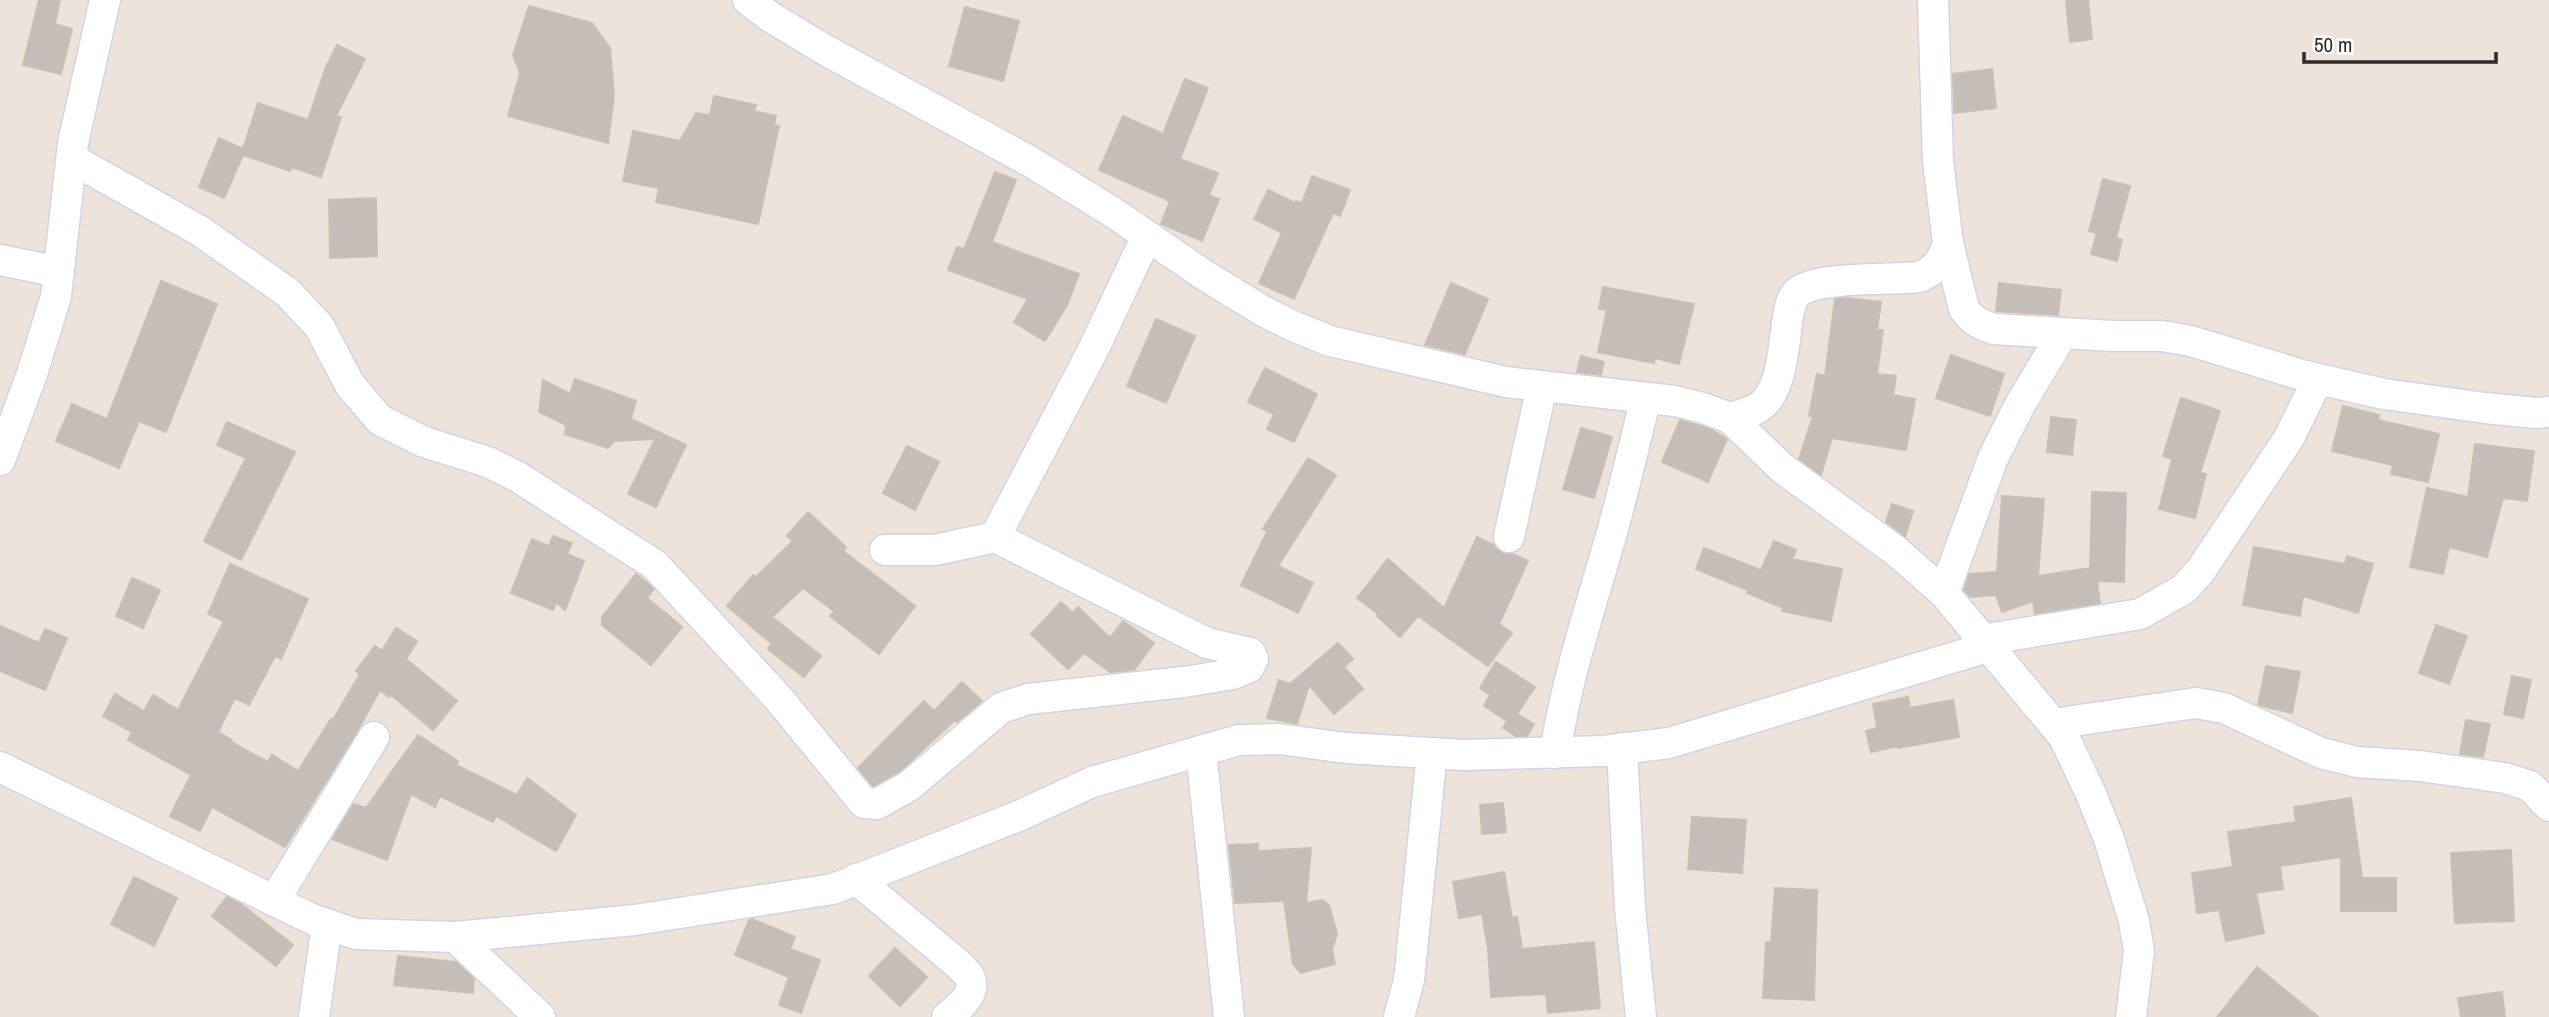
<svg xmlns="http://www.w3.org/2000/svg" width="2549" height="1017" viewBox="0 0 2549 1017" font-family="'Archivo Narrow',sans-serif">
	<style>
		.building { fill: #c5bdb7; stroke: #c9bfb3; stroke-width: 2 }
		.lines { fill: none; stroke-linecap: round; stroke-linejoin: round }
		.minor-casing { stroke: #cfd5e4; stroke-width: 33 }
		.minor { stroke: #fff; stroke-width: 30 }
	</style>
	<rect width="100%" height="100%" fill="#ede3da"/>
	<g class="building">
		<polygon points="39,0 60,0 55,24 72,29 61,74 23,65"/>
		<polygon points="2066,0 2088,0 2092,39 2070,42"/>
		<polygon points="529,6 592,23 610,48 614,95 608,143 508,116 520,73 513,55"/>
		<polygon points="965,7 1019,21 1003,81 949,66"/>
		<polygon points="337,45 365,59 336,116 341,117 321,177 291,167 290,171 243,155 224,198 199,187 219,138 243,149 258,103 308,120 326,67"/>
		<polygon points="1992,69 1996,108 1954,113 1953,74"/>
		<polygon points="1185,79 1208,88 1180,159 1218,173 1209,195 1219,199 1202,241 1161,224 1170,201 1099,170 1123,116 1163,134"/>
		<polygon points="714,96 756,105 754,111 776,116 774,125 779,126 758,224 656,202 659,188 623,181 633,131 680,141 696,113 710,115"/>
		<polygon points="995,172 1016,180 992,242 1079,274 1067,305 1045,341 1014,322 1028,299 948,270 957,247 964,249"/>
		<polygon points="1312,176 1350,190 1340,216 1333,213 1294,299 1259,283 1282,233 1254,219 1268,190 1295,203 1296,201 1302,203"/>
		<polygon points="2103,179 2130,186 2116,238 2122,240 2117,261 2091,254 2097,233 2089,231"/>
		<polygon points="376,198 377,256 330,258 329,200"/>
		<polygon points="161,281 217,304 166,432 139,421 119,468 56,441 72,404 107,419"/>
		<polygon points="1451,283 1488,299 1465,354 1425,345"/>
		<polygon points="1999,283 2061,290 2058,315 1996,311"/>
		<polygon points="1603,287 1694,304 1679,364 1655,358 1654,363 1598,352 1607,310 1599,309"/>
		<polygon points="1846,298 1881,302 1877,330 1883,330 1877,374 1896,376 1893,395 1915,399 1906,450 1832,438 1821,475 1799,459 1813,416 1809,416 1817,374 1825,376 1835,299"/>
		<polygon points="1156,319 1195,336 1166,403 1127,386"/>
		<polygon points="1951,355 2004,374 1990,416 1936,398"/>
		<polygon points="1581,356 1604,362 1601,375 1577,372"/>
		<polygon points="1265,368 1317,394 1294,442 1267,429 1274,414 1248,402"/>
		<polygon points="575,379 636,401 631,419 686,445 656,507 628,494 655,439 614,441 608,448 565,434 566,425 539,412 543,380 570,394"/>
		<polygon points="2181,398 2220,411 2200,473 2206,474 2195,518 2159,509 2172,459 2163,456"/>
		<polygon points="2343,406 2379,415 2378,420 2439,434 2428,482 2391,474 2393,465 2332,451"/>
		<polygon points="2051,417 2076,420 2072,455 2047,452"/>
		<polygon points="1680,420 1708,428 1727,439 1708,482 1662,462"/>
		<polygon points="227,422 295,452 241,560 204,541 246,458 217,445"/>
		<polygon points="1581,428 1612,437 1594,498 1563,489"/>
		<polygon points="2475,444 2534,451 2527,501 2503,498 2487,557 2449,547 2443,574 2410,567 2427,488 2468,497"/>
		<polygon points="907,446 939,462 915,510 883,493"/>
		<polygon points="1308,458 1336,475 1278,566 1313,583 1298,613 1241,585 1267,532 1263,529"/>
		<polygon points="2092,492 2126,493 2124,582 2097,581 2100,603 2035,614 2033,601 2002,612 1996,595 1970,597 1964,590 1969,574 1997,572 2002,496 2044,499 2038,576 2090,568"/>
		<polygon points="1892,504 1913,511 1905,536 1886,522"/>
		<polygon points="808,512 846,547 843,551 915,606 879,654 830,616 834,611 803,588 772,617 821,656 804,677 768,649 772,644 727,606 753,575 756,577 793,541 787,536"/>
		<polygon points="553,536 572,543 567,554 584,561 565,610 556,602 553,610 511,593 532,539 549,546"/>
		<polygon points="1477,537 1494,545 1505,554 1513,554 1528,561 1499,624 1512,633 1488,666 1418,616 1400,637 1377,616 1378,614 1357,598 1388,559 1444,608"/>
		<polygon points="1774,541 1796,550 1792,559 1842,569 1831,621 1782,611 1783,608 1747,593 1748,590 1696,569 1704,548 1761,570"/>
		<polygon points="2254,547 2345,564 2347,556 2373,564 2358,613 2303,596 2300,616 2243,605"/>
		<polygon points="230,564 308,599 281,659 275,656 249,705 235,698 218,732 232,740 231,742 268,762 272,755 298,771 331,719 333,720 360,674 356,671 375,646 382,651 396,628 417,641 406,659 457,701 433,730 391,695 389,697 380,690 355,735 285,847 212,807 200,831 170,816 191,775 128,740 132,732 103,716 115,694 144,711 153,695 178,710 224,621 208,614"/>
		<polygon points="636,574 654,589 647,598 682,627 651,665 602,625 602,617"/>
		<polygon points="132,578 160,590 143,628 116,616"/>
		<polygon points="1061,602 1073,613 1078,607 1110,638 1123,621 1154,643 1134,670 1110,672 1084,653 1068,669 1031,634"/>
		<polygon points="2436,625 2467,636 2449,684 2419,673"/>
		<polygon points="0,626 39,643 45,629 67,638 45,690 0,671"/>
		<polygon points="1338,643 1353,659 1344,667 1363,689 1334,714 1309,685 1297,724 1267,718 1279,680 1290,684"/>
		<polygon points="1496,662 1535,687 1517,714 1534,724 1527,736 1516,736 1503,728 1507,721 1484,706 1490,695 1480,688"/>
		<polygon points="2266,666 2300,672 2292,713 2258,705"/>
		<polygon points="2512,676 2531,680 2523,718 2504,714"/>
		<polygon points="962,682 982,701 957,722 955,720 899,772 873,786 858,768 924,701 934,711"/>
		<polygon points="1908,697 1910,708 1953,700 1959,737 1898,748 1898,746 1871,752 1866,731 1877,728 1873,704"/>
		<polygon points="2466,720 2490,724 2483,757 2460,754"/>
		<polygon points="418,735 458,761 456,765 517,795 527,778 576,815 556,851 496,816 493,822 440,796 435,807 411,794 387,860 332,839 354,804 366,808"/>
		<polygon points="2351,798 2362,878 2396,878 2396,911 2341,911 2341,857 2280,866 2283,889 2256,893 2264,933 2226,941 2219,910 2197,913 2192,873 2233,867 2228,832 2296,822 2294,807"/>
		<polygon points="1503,803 1506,832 1482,834 1480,805"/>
		<polygon points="1692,817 1746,820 1742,873 1688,869"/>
		<polygon points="1258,844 1258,851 1311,848 1306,903 1323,900 1329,905 1337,934 1332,950 1335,964 1301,973 1293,964 1284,901 1235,903 1229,845"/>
		<polygon points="2511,850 2514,921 2455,923 2451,853"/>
		<polygon points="1504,872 1512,918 1517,917 1522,949 1594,942 1600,1008 1548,1013 1546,994 1491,997 1488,948 1482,914 1459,918 1453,882"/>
		<polygon points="134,877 177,898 154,946 111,924"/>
		<polygon points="1775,888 1817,890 1814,1000 1763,998 1766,942 1771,942"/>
		<polygon points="227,897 241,904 293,945 276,966 212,916"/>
		<polygon points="752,919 795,937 790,949 820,960 801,1013 779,1005 789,977 735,955 749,920"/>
		<polygon points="895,948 927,977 900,1006 869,976"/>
		<polygon points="398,956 456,962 474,979 473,993 394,985"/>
		<polygon points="2257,967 2318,1017 2217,1017"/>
		<polygon points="2502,992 2505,1017 2461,1017 2458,998"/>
	</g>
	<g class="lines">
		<g class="minor-casing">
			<g id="minor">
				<polyline points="748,0 772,18 827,51 1031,162 1114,213 1204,275 1263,311 1293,326 1330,341 1506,382 1675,401 1703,408 1730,418 1782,468 1896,551 1944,593 2064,737 2090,792 2109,839 2134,921 2139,951 2131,1017"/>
				<path d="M1933 0 1938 161 1948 243 1964 309C1972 321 1980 324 1993 329L2114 336H2162L2191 341 2305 376 2384 394 2485 408 2536 413 2549 412"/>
				<polyline points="72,159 200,231 287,292 319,326 350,385 380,420 424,442 488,462 518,477 655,565 779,699 864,803 877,804 909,786 1001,708 1028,699 1184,682 1233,674 1249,667 1253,659 1250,653 1207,643 995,537 935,550 885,550"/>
				<polyline points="0,260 59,272"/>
				<path d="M1730 418C1742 414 1755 412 1764 403 1783 385 1784 341 1788 316 1790 308 1791 298 1798 292 1818 276 1893 280 1920 277 1937 269 1942 261 1948 243"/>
				<polyline points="0,460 32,374 56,296 73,143 105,0"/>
				<polyline points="995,537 1093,350 1147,236"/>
				<polyline points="1509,537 1542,386"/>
				<polyline points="1944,593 1993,458 2021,403 2063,333"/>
				<polyline points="1982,640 2140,614 2184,589 2201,570 2289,438 2318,379"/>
				<polyline points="2053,724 2196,703 2224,708 2321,753 2357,762 2420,766 2505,778 2530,786 2549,806"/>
				<polyline points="1622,748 1630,908 1641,1017"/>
				<polyline points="1201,751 1229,1017"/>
				<path d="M1555 753C1567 676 1592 603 1613 529 1625 485 1635 441 1646 398"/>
				<polyline points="0,767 314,920 356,934 455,937 635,920 833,889 1021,815 1092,782 1239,740 1279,739 1346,748 1464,755 1604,751 1669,743 1988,647"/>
				<path d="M856 879 958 964C961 968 968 973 970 978 977 994 957 1009 947 1017"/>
				<polyline points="274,901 374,737"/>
				<polyline points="455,937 540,1017"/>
				<polyline points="314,1017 327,924"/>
				<polyline points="1399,1017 1409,980 1432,753"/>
			</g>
		</g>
		<use href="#minor" class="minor"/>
	</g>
	<path d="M2304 52v10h192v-10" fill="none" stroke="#2a2a2a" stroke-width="3.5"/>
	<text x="2314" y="52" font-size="21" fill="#2a2a2a" stroke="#ffffff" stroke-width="5" paint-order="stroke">50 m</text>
</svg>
